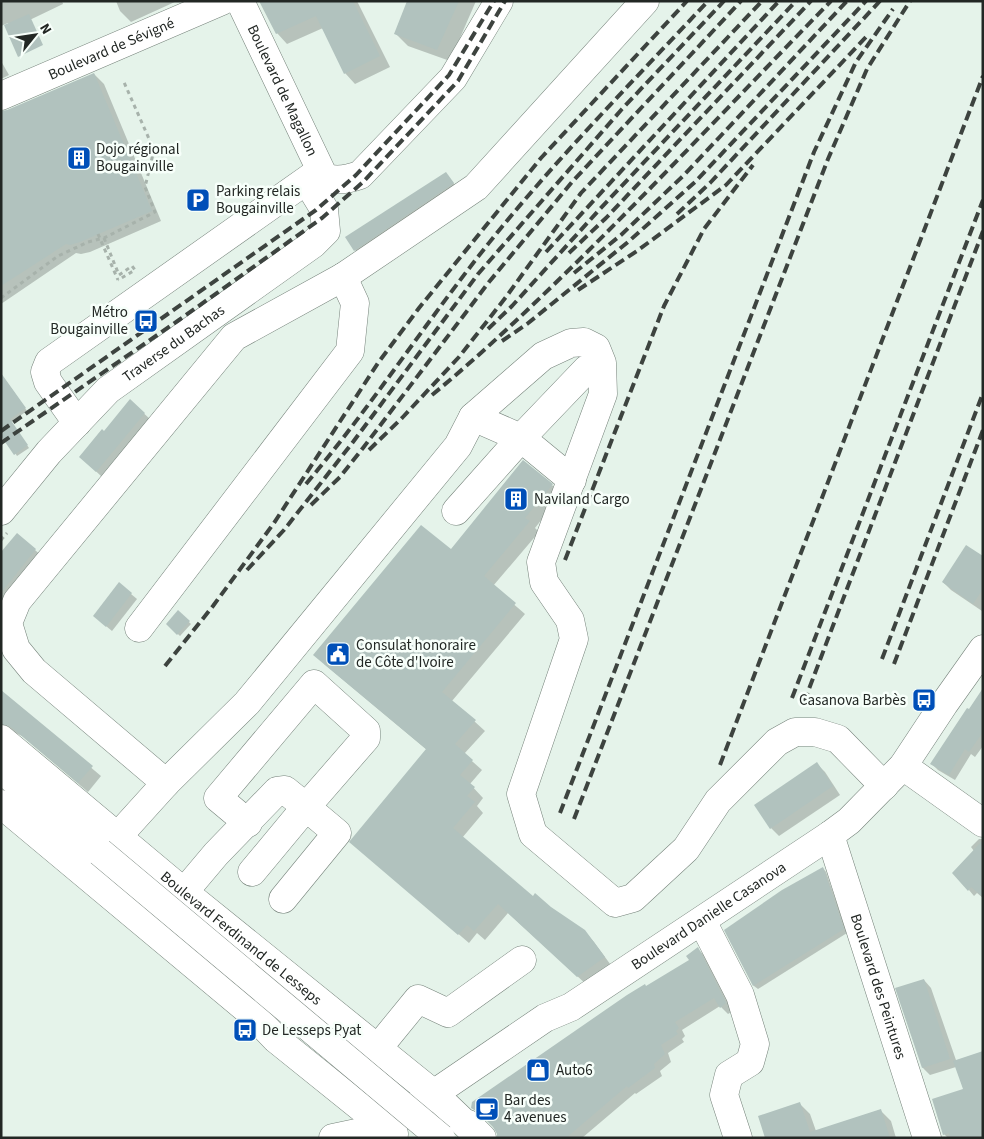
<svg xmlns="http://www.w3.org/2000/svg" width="984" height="1139" viewBox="0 0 984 1139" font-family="'Source Sans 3',sans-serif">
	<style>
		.shadow { fill: #0003 }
		.building { fill: #b1c2be }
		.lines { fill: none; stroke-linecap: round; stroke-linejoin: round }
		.minor-casing { stroke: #75827a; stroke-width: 29 }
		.highway-casing { stroke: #75827a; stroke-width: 29 }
		.path { stroke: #a7b2ab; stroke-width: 3; stroke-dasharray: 4 4; stroke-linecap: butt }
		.minor { stroke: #fff; stroke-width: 28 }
		.highway { stroke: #fff; stroke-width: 28 }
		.rail { stroke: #3d433f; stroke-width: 4; stroke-dasharray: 10 5; stroke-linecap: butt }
		.highway-bridge-casing { stroke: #75827a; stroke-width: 29; stroke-linecap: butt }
		.path-bridge { stroke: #a7b2ab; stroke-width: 3; stroke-dasharray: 4 4; stroke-linecap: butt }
		.highway-bridge { stroke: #fff; stroke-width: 28 }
		.labels { text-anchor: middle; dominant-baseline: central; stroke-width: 5; stroke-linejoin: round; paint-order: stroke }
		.street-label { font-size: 15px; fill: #222724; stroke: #f7fffa }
		.poi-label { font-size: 15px; fill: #222724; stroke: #f7fffa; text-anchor: start }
	</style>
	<rect width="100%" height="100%" fill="#e5f3ea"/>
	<g class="shadow">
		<polygon points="1,1 62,1 63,4 13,28 8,23 1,26"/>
		<polygon points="116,1 177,1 131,22 120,11"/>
		<polygon points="261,1 357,1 390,67 355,84 345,73 323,28 287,44 277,33"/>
		<polygon points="408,1 476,1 450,61 408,46 396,34"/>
		<polygon points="1,61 9,75 1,79"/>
		<polygon points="94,74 104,84 161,221 90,252 81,254 76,253 1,304 1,112 7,112"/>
		<polygon points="446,174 460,191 362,257 355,250"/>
		<polygon points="11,388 27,411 11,422 29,448 17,456 1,430"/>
		<polygon points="130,401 150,419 101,476 86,462 104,432"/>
		<polygon points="552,485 561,495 535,528 539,532 493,586 525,614 452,701 485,731 464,754 482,770 470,784 483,798 477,806 483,813 462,838 533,898 584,931 594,942 613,968 587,985 508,913 485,940 477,933 469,943 351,842 427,750 324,664 451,551"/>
		<polygon points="35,550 45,559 1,615 1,554"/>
		<polygon points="983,557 983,609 982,611 951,590 943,582"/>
		<polygon points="119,584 137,599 112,631 100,621"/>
		<polygon points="178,612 191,624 180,636 167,624"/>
		<polygon points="983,690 983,746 975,757 971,754 955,780 938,770 932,764"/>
		<polygon points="1,692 101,776 88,792 22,736 1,726"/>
		<polygon points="817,764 825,772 840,795 779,836 771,828"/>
		<polygon points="979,839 983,839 983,898 977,893 974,896 969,890 974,851 971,847"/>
		<polygon points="823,868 826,872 847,933 758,989 754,986 726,930"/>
		<polygon points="698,949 705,956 733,1011 728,1014 720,1006 682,1030 685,1036 682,1039 684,1042 668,1053 671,1062 660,1071 662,1076 636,1094 635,1093 582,1138 498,1138 498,1133 488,1120 473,1108 646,988 691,960"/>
		<polygon points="924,980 931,988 983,1138 948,1138 944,1134 964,1090 956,1067 930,1075 923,1068"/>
		<polygon points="800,1104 810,1114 816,1131 880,1110 891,1121 896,1138 766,1138"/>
	</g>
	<g class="building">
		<polygon points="259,1 353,1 380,56 344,74 316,16 276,34"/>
		<polygon points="407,1 459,1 437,50 394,34"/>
		<polygon points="29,14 43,45 18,57 4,25"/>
		<polygon points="94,73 152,211 80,242 70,245 66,244 1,286 1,111 7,110"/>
		<polygon points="446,172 454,183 354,251 345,237"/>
		<polygon points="1,373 26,408 10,419 28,445 14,455 1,436"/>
		<polygon points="130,399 145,413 96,472 79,457 102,429 104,431"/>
		<polygon points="523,460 553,484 525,518 530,521 484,576 516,603 442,692 476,720 455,744 473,760 460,775 475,787 467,796 475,802 453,828 533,896 535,893 551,907 585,930 605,957 577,977 498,904 474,931 467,925 458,935 349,842 426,749 313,655 421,525 451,549"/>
		<polygon points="17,533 36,549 1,593 1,552"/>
		<polygon points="966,545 983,556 983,589 973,604 942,582"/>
		<polygon points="119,582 132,593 106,627 93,616"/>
		<polygon points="178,610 190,621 177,635 166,624"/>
		<polygon points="983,688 983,732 969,752 965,749 949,775 930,764 967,708 969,709"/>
		<polygon points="1,690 93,766 78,783 11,727 1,724"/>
		<polygon points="817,762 833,786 770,829 754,805"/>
		<polygon points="983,840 983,897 971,887 968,891 952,873"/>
		<polygon points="823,867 844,929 753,986 724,930 782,890"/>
		<polygon points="698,947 726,1003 720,1008 714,998 675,1022 679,1028 676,1031 678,1034 661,1045 665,1054 654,1064 655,1068 628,1088 627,1086 566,1138 497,1138 497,1134 493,1127 479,1113 471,1108 472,1102 627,995 645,984 646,986 689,960 686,956"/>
		<polygon points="924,979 950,1059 922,1068 895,988"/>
		<polygon points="983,1051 983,1138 950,1138 949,1133 943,1135 932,1099 963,1089 953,1061"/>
		<polygon points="800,1102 810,1132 881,1109 890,1138 765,1138 758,1116"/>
	</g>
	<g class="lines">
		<g class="minor-casing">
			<g id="minor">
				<path id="s1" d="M240 1 325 179"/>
				<path id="s2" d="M1 96 222 1"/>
				<polyline points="473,417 521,438 587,369"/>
				<path d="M77 423 48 382 45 372 49 362 314 175C332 181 343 181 360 175L453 78 499 1"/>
				<path id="s3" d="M1 511 49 452 108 390 313 244 326 231 324 209 307 181"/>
				<polyline points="456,511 521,438 572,480"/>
				<polyline points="139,628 350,351 355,303 343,277"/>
				<path id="s4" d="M1 739 184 892 434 1094 480 1138"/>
				<polyline points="903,766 983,823"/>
				<polyline points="166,783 34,671 16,649 8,623 17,601 234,337 343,277 476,187 645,1"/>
				<polyline points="1,804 249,1011 276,1039 394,1134"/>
				<path id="s5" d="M830 835 927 1138"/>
				<polyline points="118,836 166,783 247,703 458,446 473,417 543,356 571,343 584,342 596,348 602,363 603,394 541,562 544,582 570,620 574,639 521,794 533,834 615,903 633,898 686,849 718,801 777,742 795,732 815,732 838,739 884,786"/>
				<polyline points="252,872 306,807 337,833 283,899"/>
				<polyline points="184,892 216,854 277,791 285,790 306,807 366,738 366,731 314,684 218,798 248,823"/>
				<polyline points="702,921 740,995 755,1044 750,1062 729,1075 724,1095 738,1138"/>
				<polyline points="378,1048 418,999 448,1013 522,960"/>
				<path id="s6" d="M333 1138 385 1127 545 1018 571 1007 830 835 849 821 903 766 944 704 983 649"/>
			</g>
		</g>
		<g class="highway-casing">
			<g id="highway">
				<polyline points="1,769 100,852"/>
				<polyline points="468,1124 482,1138"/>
			</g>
		</g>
		<g class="path">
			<polyline points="104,238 119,275 132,266 135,270 118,280"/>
			<polyline points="1,298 58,256 88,242 104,238 155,212 145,187 154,150 123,80"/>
			<polyline points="1,540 7,533"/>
		</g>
		<use href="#minor" class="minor"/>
		<use href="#highway" class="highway"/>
		<g class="rail">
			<polyline points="677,214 710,183 880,1"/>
			<polyline points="546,252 779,1"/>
			<polyline points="569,253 606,218 811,1"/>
			<polyline points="574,273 621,235 684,175 847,1"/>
			<polyline points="578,290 637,251 726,185 867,36"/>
			<polyline points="488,329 512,306 599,210 796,1"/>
			<polyline points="502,341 527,324 628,242 695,182 866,1"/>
			<path d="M432 395C483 353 530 308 577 262 663 177 746 88 831 1"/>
			<polyline points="1,431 316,210 356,175 449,75 494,1"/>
			<polyline points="1,443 179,320 322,218 363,182 458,81 505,1"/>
			<polyline points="369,450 402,418 459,357 506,297 581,193 762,1"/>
			<path d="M306 484C375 402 433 311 501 228 566 149 638 76 708 1"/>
			<polyline points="311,505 340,477 363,448 489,282 572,182 741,1"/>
			<polyline points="565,560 664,306 704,229 753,165"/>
			<polyline points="247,570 284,530 353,442 478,274 622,109 724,1"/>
			<polyline points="882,659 983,393"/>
			<polyline points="894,664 983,430"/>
			<polyline points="165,666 213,606 274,523 378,363 419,308 541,158 687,1"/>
			<polyline points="792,698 983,200"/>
			<polyline points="804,702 983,231"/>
			<polyline points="720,765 983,76"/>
			<polyline points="560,813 814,152 856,62 893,9"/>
			<polyline points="574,819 828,159 867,69 910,1"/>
		</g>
		<g class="highway-bridge-casing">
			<polyline id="highway-bridge" points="100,852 441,1138"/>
		</g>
		<polyline class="path-bridge" points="98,234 118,280"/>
		<use href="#highway-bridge" class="highway-bridge"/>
	</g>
	<defs>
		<g id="building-square" transform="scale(1.25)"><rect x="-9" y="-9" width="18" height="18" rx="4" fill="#004fb8" stroke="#f7fffa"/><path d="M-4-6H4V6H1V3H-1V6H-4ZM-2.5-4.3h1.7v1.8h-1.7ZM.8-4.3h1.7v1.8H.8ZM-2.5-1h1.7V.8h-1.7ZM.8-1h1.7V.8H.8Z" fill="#fff"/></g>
		<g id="parking-square" transform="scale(1.25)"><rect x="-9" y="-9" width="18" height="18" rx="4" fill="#004fb8" stroke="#f7fffa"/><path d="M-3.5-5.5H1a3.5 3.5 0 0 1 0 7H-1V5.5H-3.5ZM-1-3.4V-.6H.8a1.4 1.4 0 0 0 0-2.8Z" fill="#fff"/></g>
		<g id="bus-square" transform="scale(1.25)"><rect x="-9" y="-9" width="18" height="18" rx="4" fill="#004fb8" stroke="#f7fffa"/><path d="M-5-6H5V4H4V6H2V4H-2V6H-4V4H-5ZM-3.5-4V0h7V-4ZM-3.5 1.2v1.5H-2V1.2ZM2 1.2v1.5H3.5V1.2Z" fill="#fff"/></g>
		<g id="civic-square" transform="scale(1.25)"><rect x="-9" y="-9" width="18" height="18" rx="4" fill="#004fb8" stroke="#f7fffa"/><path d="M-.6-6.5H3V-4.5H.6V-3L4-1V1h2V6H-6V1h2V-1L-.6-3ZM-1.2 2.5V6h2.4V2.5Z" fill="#fff"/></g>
		<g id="shop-square" transform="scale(1.25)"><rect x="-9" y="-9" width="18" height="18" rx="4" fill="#004fb8" stroke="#f7fffa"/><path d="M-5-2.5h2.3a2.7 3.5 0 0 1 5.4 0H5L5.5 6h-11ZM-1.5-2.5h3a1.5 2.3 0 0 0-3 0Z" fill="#fff"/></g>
		<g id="cafe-square" transform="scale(1.25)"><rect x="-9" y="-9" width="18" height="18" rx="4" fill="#004fb8" stroke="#f7fffa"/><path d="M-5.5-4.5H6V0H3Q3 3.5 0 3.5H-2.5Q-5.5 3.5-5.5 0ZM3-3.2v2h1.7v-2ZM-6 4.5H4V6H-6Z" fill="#fff"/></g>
	</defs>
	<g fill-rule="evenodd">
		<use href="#building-square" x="79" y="158"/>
		<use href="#parking-square" x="198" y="200"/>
		<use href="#bus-square" x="146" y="321"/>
		<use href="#building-square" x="516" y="499"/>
		<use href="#civic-square" x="338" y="654"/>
		<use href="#bus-square" x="924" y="700"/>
		<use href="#bus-square" x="245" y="1030"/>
		<use href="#shop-square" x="538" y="1070"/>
		<use href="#cafe-square" x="487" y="1109"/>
	</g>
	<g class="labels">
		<g class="street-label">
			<text stroke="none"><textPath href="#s2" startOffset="120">Boulevard de Sévigné</textPath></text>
			<text stroke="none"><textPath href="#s1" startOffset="99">Boulevard de Magallon</textPath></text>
			<text stroke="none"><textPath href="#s3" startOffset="242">Traverse du Bachas</textPath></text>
			<text stroke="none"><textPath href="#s6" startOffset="440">Boulevard Danielle Casanova</textPath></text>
			<text stroke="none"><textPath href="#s4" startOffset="312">Boulevard Ferdinand de Lesseps</textPath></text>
			<text stroke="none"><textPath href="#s5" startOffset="159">Boulevard des Peintures</textPath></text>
		</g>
		<g class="poi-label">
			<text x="96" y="149">Dojo régional<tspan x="96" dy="17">Bougainville</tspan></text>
			<text x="216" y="191">Parking relais<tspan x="216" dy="17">Bougainville</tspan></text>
			<text x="128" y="312" text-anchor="end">Métro<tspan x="128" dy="17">Bougainville</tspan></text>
			<text x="534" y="499">Naviland Cargo</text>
			<text x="356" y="645">Consulat honoraire<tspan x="356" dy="17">de Côte d'Ivoire</tspan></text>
			<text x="906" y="700" text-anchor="end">Casanova Barbès</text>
			<text x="262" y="1030">De Lesseps Pyat</text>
			<text x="556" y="1070">Auto6</text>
			<text x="504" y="1100">Bar des<tspan x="504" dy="17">4 avenues</tspan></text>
		</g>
	</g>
	<rect width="984" height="1139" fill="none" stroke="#222724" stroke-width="5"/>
	<g transform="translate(35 35) rotate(60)" stroke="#f7fffa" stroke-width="4" paint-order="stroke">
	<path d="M0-4L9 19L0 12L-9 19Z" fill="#222724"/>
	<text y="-8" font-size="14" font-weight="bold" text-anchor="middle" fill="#222724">N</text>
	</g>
</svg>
